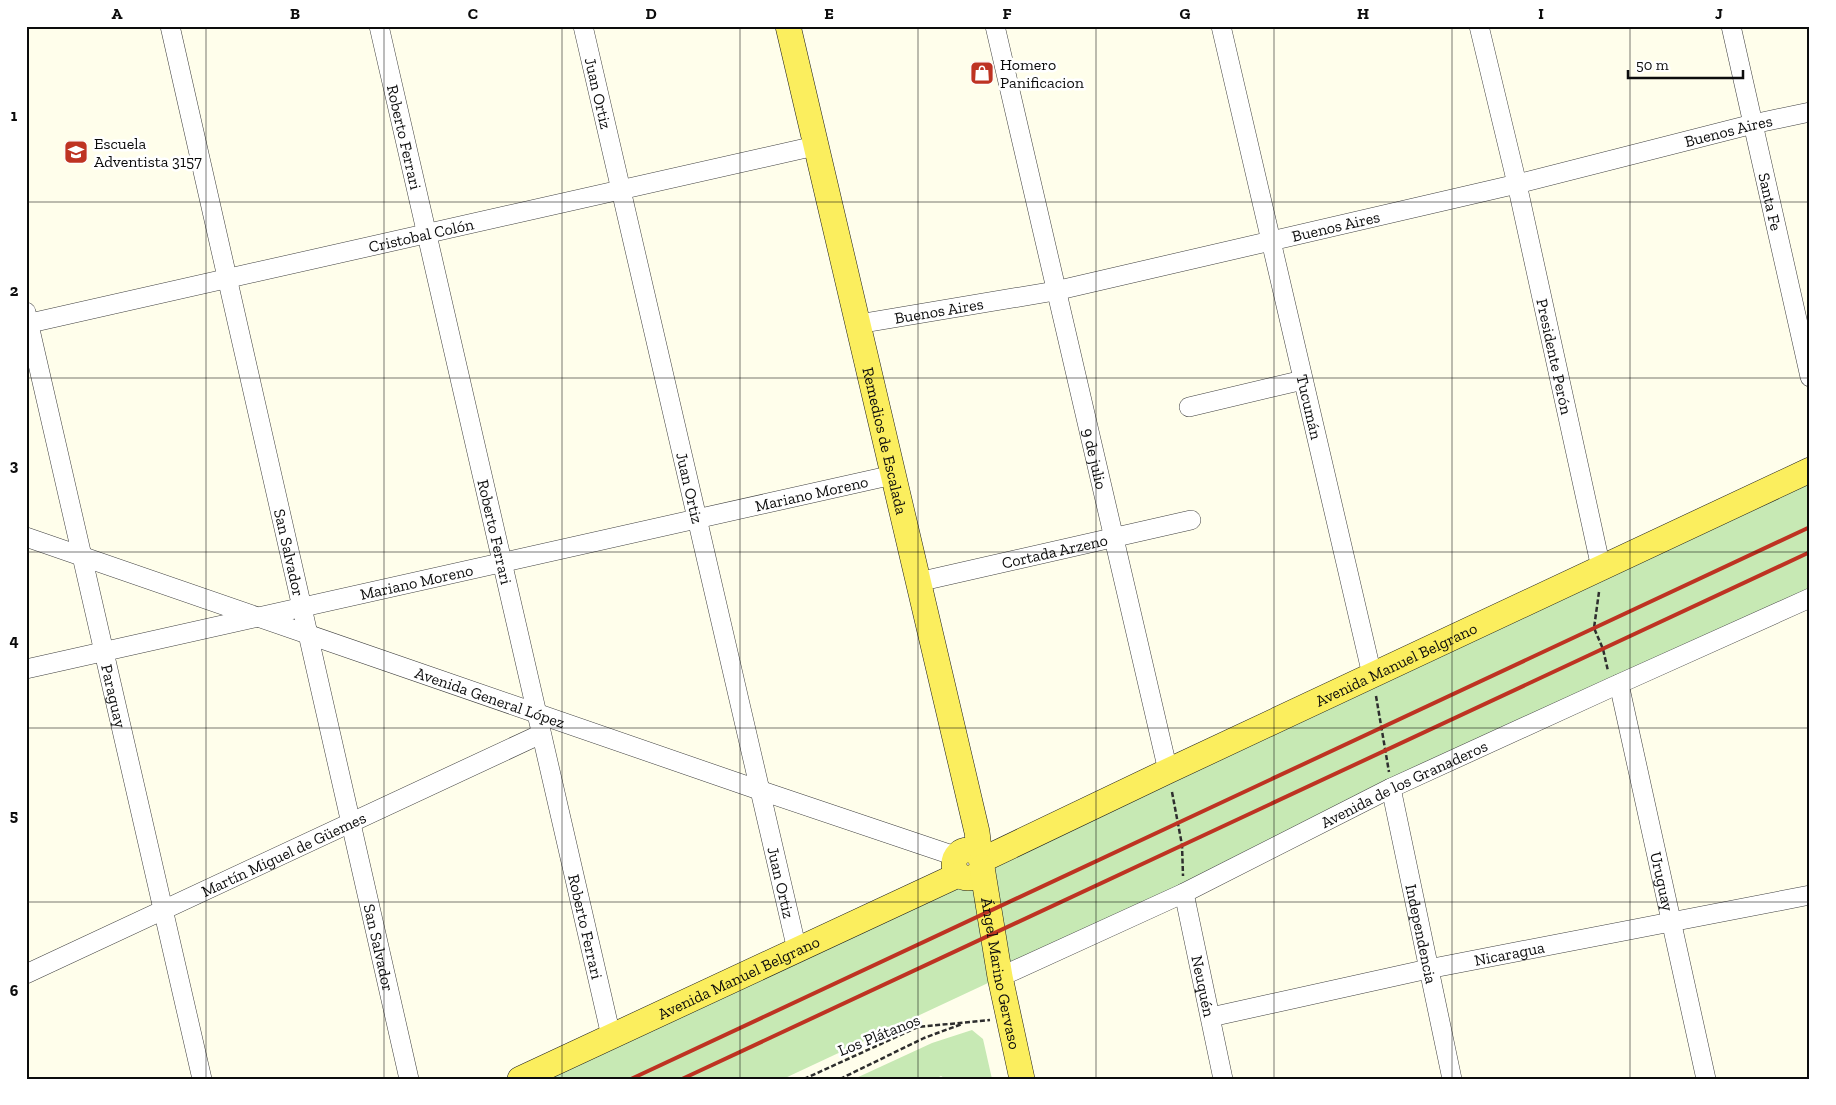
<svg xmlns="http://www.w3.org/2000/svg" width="1836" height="1105" viewBox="0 0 1836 1105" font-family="'Zilla Slab',serif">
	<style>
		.grass { fill: #c7e9b4 }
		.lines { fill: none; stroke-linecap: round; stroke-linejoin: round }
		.minor-casing { stroke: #3f3f3f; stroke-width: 20 }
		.major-casing { stroke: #1d1d1d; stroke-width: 26 }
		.path { stroke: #2e2e2e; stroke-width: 2.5; stroke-dasharray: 5 2.5; stroke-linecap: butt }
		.minor { stroke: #fff; stroke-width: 19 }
		.major { stroke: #fbee5e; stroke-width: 25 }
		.rail { stroke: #be3322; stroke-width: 4 }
		.grid { fill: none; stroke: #0c0c0c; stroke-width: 1; stroke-opacity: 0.55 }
		.labels { text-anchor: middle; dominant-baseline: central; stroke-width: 5; stroke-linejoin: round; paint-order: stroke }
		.poi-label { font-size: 16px; fill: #0c0c0c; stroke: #fff; text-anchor: start }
		.street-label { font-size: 16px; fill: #0c0c0c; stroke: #fff }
		.neatline { fill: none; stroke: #0c0c0c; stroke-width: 2 }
		.grid-label { font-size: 16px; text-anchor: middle; font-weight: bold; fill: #0c0c0c }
	</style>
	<rect width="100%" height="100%" fill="#fffeeb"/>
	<g class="grass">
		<polygon points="1810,470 1810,598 783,1079 520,1079 958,875 982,860"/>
		<polygon points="972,1030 983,1039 992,1079 946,1079 941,1076 935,1079 854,1079 932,1043"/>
	</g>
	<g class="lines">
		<g class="minor-casing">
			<g id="minor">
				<path id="s1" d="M170 26 409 1079"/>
				<path id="s2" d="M379 26 611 1036"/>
				<path id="s3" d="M583 26 797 950"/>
				<path id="s4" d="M995 26C1051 275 1111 523 1168 771"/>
				<path id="s5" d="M1221 26 1372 675"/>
				<path id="s6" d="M1479 26 1517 184 1601 568"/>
				<path id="s7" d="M1731 26 1810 377"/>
				<path id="s8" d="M26 312 202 1079"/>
				<path id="s9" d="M26 324 815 146"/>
				<path id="s10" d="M858 324 1055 291 1517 184 1753 124 1810 112"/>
				<polyline points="1189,407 1303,380"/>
				<path id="s11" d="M26 537 759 790 955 856"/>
				<path id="s12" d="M918 582 1191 520"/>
				<path id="s13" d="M26 669 893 475"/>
				<path id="s14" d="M1619 684 1706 1079"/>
				<path id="s15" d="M1391 788 1452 1079"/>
				<path id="s16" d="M1184 893 1223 1079"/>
				<path id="s17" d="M26 974 541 734"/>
				<path id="s18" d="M1000 977 1184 893 1391 788 1612 687 1810 598"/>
				<path id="s19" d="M1211 1017 1428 969 1810 895"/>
			</g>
		</g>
		<g class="major-casing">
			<g id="major">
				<path id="s20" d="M788 26 977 832 980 857"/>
				<circle cx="968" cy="864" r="14"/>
				<path id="s21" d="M982 860 1168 771 1810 470"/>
				<path id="s22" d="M982 867 1000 977 1022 1079"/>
				<path id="s23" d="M520 1079 958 875"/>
			</g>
		</g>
		<g class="path">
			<polyline points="1599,592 1594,628 1603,649 1608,671"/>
			<polyline points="1376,696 1389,772"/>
			<polyline points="1172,792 1182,845 1183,876"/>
			<polyline points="804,1079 918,1027 990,1020"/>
			<polyline points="840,1079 924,1038 962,1024"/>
		</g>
		<use href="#minor" class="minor"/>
		<use href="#major" class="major"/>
		<g class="rail">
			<polyline points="631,1079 1810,527"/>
			<polyline points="682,1079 1810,552"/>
		</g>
	</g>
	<path class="grid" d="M206 26V1079M384 26V1079M562 26V1079M740 26V1079M918 26V1079M1096 26V1079M1274 26V1079M1452 26V1079M1630 26V1079M26 202H1810M26 378H1810M26 552H1810M26 728H1810M26 902H1810"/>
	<defs>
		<g id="shop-square" transform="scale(1.25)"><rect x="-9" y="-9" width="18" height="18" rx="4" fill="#be3322" stroke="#fff"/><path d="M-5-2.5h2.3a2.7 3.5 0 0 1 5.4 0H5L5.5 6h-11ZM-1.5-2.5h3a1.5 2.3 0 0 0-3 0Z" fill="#fff"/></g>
		<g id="school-square" transform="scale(1.25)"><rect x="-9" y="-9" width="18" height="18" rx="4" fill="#be3322" stroke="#fff"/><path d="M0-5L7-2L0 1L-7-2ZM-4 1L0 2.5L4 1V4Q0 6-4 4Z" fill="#fff"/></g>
	</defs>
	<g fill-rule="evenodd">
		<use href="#shop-square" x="982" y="73"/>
		<use href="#school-square" x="76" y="152"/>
	</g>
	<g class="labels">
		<g class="poi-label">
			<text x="1000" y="64">Homero<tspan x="1000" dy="18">Panificacion</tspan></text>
			<text x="94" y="143">Escuela<tspan x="94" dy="18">Adventista 3157</tspan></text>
		</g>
		<g class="street-label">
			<text stroke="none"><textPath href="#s3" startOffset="69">Juan Ortiz</textPath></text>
			<text stroke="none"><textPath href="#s10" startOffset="892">Buenos Aires</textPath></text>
			<text stroke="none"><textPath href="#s2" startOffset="114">Roberto Ferrari</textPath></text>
			<text stroke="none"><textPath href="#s7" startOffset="180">Santa Fe</textPath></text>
			<text stroke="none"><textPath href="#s10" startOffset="488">Buenos Aires</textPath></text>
			<text stroke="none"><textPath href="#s9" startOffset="405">Cristobal Colón</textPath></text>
			<text stroke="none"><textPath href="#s10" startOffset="82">Buenos Aires</textPath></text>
			<text stroke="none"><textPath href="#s6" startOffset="339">Presidente Perón</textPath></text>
			<text stroke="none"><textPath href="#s5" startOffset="391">Tucumán</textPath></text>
			<text stroke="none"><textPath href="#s20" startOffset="426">Remedios de Escalada</textPath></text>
			<text stroke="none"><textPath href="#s4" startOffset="444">9 de julio</textPath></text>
			<text stroke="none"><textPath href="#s3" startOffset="474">Juan Ortiz</textPath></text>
			<text stroke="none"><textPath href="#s13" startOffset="805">Mariano Moreno</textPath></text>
			<text stroke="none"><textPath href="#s2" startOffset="519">Roberto Ferrari</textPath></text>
			<text stroke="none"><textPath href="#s12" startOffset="140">Cortada Arzeno</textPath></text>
			<text stroke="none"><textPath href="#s1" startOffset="540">San Salvador</textPath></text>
			<text stroke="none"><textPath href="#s13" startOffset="400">Mariano Moreno</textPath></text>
			<text stroke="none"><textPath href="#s21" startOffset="458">Avenida Manuel Belgrano</textPath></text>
			<text stroke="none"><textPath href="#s8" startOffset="394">Paraguay</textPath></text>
			<text stroke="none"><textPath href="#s11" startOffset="491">Avenida General López</textPath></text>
			<text stroke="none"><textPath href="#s18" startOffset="448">Avenida de los Granaderos</textPath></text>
			<text stroke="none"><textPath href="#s17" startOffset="284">Martín Miguel de Güemes</textPath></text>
			<text stroke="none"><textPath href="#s14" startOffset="202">Uruguay</textPath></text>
			<text stroke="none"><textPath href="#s3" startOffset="879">Juan Ortiz</textPath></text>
			<text stroke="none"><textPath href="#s2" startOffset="924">Roberto Ferrari</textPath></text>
			<text stroke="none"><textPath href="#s15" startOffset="149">Independencia</textPath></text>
			<text stroke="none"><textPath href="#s1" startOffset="945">San Salvador</textPath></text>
			<text stroke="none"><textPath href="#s19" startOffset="305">Nicaragua</textPath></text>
			<text stroke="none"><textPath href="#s22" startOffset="108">Ángel Marino Gervaso</textPath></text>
			<text stroke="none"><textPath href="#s23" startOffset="241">Avenida Manuel Belgrano</textPath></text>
			<text stroke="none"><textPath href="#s16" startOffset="95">Neuquén</textPath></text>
			<text transform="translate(879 1035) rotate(-22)">Los Plátanos</text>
		</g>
	</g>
	<rect width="1836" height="1105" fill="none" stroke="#ffffff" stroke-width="55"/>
	<path d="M1628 70v8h115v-8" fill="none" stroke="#0c0c0c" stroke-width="2.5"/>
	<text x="1636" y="70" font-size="15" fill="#0c0c0c" stroke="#ffffff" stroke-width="4" paint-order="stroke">50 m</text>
	<rect x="28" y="28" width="1780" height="1050" class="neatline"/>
	<g class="grid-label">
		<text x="117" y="19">A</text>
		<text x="295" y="19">B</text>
		<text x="473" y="19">C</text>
		<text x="651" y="19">D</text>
		<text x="829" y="19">E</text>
		<text x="1007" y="19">F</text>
		<text x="1185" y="19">G</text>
		<text x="1363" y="19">H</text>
		<text x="1541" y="19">I</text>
		<text x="1719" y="19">J</text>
		<text x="14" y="121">1</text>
		<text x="14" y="296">2</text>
		<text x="14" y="471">3</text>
		<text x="14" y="646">4</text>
		<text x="14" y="821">5</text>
		<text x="14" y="996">6</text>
	</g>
</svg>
